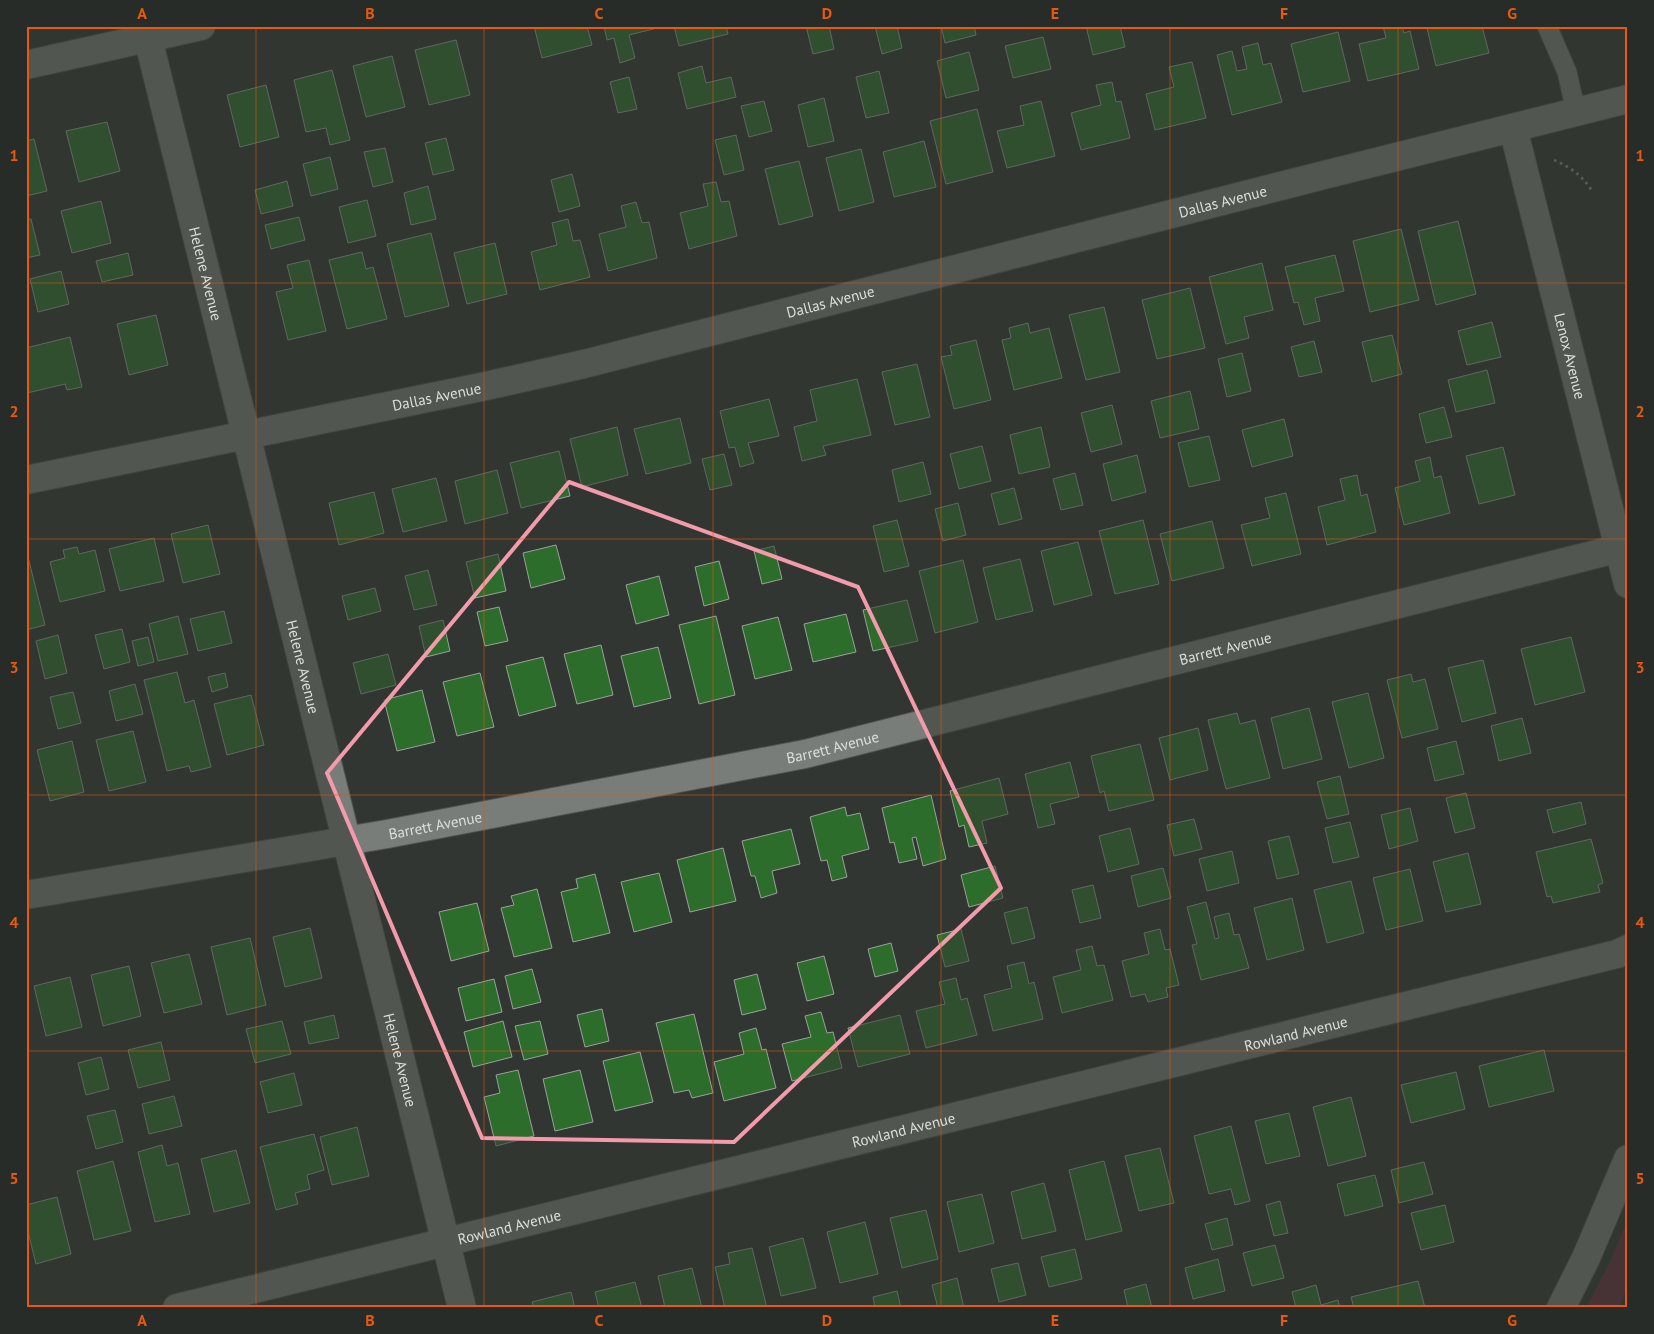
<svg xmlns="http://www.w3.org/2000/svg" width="1654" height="1334" viewBox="0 0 1654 1334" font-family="'PT Sans',sans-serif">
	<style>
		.green { fill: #632f3a }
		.building { fill: #2d6d2c; stroke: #9ca09b }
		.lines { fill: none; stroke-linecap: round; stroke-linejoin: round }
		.lane-casing { stroke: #505350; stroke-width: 21 }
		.street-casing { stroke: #505350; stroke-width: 30 }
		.secondary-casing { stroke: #505350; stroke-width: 30 }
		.path { stroke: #848784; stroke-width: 3; stroke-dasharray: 2.5 4; stroke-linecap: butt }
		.lane { stroke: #797d79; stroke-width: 19 }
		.street { stroke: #797d79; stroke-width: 28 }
		.secondary { stroke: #797d79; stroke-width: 28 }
		.marked { fill: none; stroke: #f39aab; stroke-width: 4; stroke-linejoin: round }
		.grid { fill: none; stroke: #e8590c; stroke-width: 1; stroke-opacity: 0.55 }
		.labels { text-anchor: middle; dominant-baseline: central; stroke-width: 4; stroke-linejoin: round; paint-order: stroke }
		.street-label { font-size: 15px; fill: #dcdfdc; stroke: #282c28 }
		.neatline { fill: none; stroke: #e8590c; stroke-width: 2 }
		.grid-label { font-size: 16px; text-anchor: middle; font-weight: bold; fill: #e8590c }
	</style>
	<rect width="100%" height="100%" fill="#323632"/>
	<polygon class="green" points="1628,1219 1628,1285 1619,1308 1586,1308 1609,1264"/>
	<g class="building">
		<polygon points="534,26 587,26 592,45 542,58"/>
		<polygon points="604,26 656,26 657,28 629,35 635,58 620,63 614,38 607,40"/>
		<polygon points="674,26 726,26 728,34 679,46"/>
		<polygon points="806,26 829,26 834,49 813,54"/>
		<polygon points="875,26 897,26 902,48 882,54"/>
		<polygon points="941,26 974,26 976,35 945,43"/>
		<polygon points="1086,26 1120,26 1125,47 1093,55"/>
		<polygon points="1383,26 1402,26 1404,33 1410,31 1419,69 1368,81 1359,44 1386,38"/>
		<polygon points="1432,26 1482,26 1489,53 1436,66 1427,28"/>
		<polygon points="1338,32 1350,81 1303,92 1291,44"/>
		<polygon points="1043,37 1051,69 1013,78 1005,46"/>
		<polygon points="456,40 470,95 429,105 415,50"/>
		<polygon points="1258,43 1263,65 1271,63 1282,102 1232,115 1217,55 1232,51 1237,71 1247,69 1242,47"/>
		<polygon points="969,52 979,90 946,98 937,61"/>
		<polygon points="392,56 405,107 366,117 353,66"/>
		<polygon points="1192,62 1206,118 1155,130 1146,94 1174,87 1169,67"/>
		<polygon points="702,66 706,83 731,77 736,97 687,109 678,73"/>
		<polygon points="332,70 350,140 330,145 326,128 306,132 294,80"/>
		<polygon points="879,71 889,113 866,118 856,77"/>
		<polygon points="629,77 637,109 618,113 610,82"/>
		<polygon points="1112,82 1116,102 1121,101 1130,138 1081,150 1071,113 1101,105 1096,85"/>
		<polygon points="266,85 279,137 240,147 227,95"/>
		<polygon points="824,98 834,141 808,147 798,105"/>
		<polygon points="764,101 772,131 749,137 741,106"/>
		<polygon points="1041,101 1055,156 1007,168 997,131 1024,125 1020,106"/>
		<polygon points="977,109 993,172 946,184 930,121"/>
		<polygon points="107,122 120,171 79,182 66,131"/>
		<polygon points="736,135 744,170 724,175 715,140"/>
		<polygon points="446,138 454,170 433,175 425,143"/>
		<polygon points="34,139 47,191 26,196 26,141"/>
		<polygon points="924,141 936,187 894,197 883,152"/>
		<polygon points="385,148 393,182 373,187 364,152"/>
		<polygon points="861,149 874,202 839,211 826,158"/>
		<polygon points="330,157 338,189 311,196 303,164"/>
		<polygon points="799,161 813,216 779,225 765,169"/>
		<polygon points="572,174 580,206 559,212 551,180"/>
		<polygon points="287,181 293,206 261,214 255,190"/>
		<polygon points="716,182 721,202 729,201 737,236 689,249 680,213 708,206 703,184"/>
		<polygon points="428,186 436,219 411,225 404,193"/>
		<polygon points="367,200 376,236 348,243 339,207"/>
		<polygon points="101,201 111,243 72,253 61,211"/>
		<polygon points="636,202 642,223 649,222 657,258 608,271 599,234 626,227 621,206"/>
		<polygon points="299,217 305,240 271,249 265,225"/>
		<polygon points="31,219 40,255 26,258 26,220"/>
		<polygon points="568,219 573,241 580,240 590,277 540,290 531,252 557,245 552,223"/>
		<polygon points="1458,221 1476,294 1436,305 1418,231"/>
		<polygon points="1401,229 1419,300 1370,312 1353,241"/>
		<polygon points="431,233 449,306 405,317 387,244"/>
		<polygon points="495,243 507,294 467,304 454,253"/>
		<polygon points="362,252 366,269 373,267 387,319 347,329 329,260"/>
		<polygon points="128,253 133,275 102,282 96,261"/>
		<polygon points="1335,255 1344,291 1315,298 1320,321 1304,325 1298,302 1294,303 1285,267"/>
		<polygon points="309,260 326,331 288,340 276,292 293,288 287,265"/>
		<polygon points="1262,263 1273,310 1244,317 1249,338 1226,344 1209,277"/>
		<polygon points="61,271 69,304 38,312 30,279"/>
		<polygon points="1190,288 1205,348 1157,359 1142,300"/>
		<polygon points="1104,307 1120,372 1086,380 1069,315"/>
		<polygon points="156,315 168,365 129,375 117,324"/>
		<polygon points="1492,322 1501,357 1467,365 1458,331"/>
		<polygon points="1028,323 1030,333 1049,328 1062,378 1014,390 1002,340 1011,338 1009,328"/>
		<polygon points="1392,335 1402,374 1372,382 1362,342"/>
		<polygon points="70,337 82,387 67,390 65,384 27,393 26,348"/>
		<polygon points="976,340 991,400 954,409 941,357 952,355 950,346"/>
		<polygon points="1314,341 1322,372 1299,377 1291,347"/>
		<polygon points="1242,353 1251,391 1227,397 1218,359"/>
		<polygon points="917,364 930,417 895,425 882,372"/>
		<polygon points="1487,370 1495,403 1456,412 1448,380"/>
		<polygon points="857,379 871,435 823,446 826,455 802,461 794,427 817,421 810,390"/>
		<polygon points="1190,391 1199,429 1160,438 1151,401"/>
		<polygon points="769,399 779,436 748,443 754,463 740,467 735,447 729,448 720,411"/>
		<polygon points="1112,405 1122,444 1091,452 1081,413"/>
		<polygon points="1444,407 1452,437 1426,443 1419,414"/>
		<polygon points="680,418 691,463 646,474 634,429"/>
		<polygon points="1284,419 1293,456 1252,467 1242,430"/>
		<polygon points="617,427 628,475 582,487 570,439"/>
		<polygon points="1041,427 1050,467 1019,474 1010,435"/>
		<polygon points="1209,436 1220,480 1189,487 1178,443"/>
		<polygon points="982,446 991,481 959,489 950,454"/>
		<polygon points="1503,447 1515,495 1479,504 1466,456"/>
		<polygon points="559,451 570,496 521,508 510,463"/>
		<polygon points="724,454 732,485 710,490 702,459"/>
		<polygon points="1137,455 1146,492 1112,501 1103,464"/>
		<polygon points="1430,457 1434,478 1441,476 1450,513 1404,525 1395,488 1420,481 1415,461"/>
		<polygon points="923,462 931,494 899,502 892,470"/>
		<polygon points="497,470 508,513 465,524 455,481"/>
		<polygon points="1075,473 1083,505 1061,510 1053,479"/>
		<polygon points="1357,475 1361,496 1367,494 1376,532 1327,545 1318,507 1345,500 1340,479"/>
		<polygon points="436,478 447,521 403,532 392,489"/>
		<polygon points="1014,488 1022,519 999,525 991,494"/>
		<polygon points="374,492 384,533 339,545 329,503"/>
		<polygon points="1286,493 1301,554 1252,566 1241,525 1270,518 1265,498"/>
		<polygon points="958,503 966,535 943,541 935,509"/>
		<polygon points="897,520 909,566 884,572 873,526"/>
		<polygon points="1143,520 1159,584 1115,594 1099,531"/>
		<polygon points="1212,521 1224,568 1172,581 1160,534"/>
		<polygon points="208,525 220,574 183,583 171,534"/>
		<polygon points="154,538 164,581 120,591 109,549"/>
		<polygon points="1078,542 1092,595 1054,605 1041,551"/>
		<polygon points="556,545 565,579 531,588 523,553"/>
		<polygon points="774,546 782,579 762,584 754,551"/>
		<polygon points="77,547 79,554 95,550 105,591 60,602 50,562 65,558 63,550"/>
		<polygon points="498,554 506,591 475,598 466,562"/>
		<polygon points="28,557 45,625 26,630 26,558"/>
		<polygon points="1020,559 1033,611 996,620 983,568"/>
		<polygon points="963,560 978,622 935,633 919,571"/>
		<polygon points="719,561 729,599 704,606 695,567"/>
		<polygon points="428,570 437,605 414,610 405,576"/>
		<polygon points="659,576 669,615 636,624 626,585"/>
		<polygon points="375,588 381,611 348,620 342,596"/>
		<polygon points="907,600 918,641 873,651 863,610"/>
		<polygon points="499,607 508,641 485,646 477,612"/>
		<polygon points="224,611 232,643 198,651 190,619"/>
		<polygon points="846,614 856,652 813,662 804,624"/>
		<polygon points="178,616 188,654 158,661 149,624"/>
		<polygon points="716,616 735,695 699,704 679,625"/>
		<polygon points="778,617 792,670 755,679 742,626"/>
		<polygon points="443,620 450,651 426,657 419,626"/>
		<polygon points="122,629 130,662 104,669 95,635"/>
		<polygon points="58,635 67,673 45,679 36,641"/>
		<polygon points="148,637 154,662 138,666 132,641"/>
		<polygon points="1571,637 1585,692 1535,705 1521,649"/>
		<polygon points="601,645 613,695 577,704 564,654"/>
		<polygon points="658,647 671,698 634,707 621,656"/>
		<polygon points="388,654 396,685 361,694 353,663"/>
		<polygon points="543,657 556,706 519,716 506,666"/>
		<polygon points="1483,660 1496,713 1462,722 1448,668"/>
		<polygon points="177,672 185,703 194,700 211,767 191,772 189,766 167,771 144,680"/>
		<polygon points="225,673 228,687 212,692 208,677"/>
		<polygon points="480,673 494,727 457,736 443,682"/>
		<polygon points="1411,674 1413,682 1425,679 1438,729 1402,738 1387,680"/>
		<polygon points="135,684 143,714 116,721 109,691"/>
		<polygon points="422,690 435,742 397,751 384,700"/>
		<polygon points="73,692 81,723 58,729 50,697"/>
		<polygon points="1368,693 1384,758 1349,768 1332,702"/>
		<polygon points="251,695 264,745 227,755 214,704"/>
		<polygon points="1309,708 1322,759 1283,769 1271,718"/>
		<polygon points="1237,713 1240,724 1255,720 1270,778 1226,789 1208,720"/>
		<polygon points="1522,718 1531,753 1499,761 1491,726"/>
		<polygon points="1198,728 1208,770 1170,780 1159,738"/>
		<polygon points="133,731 146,782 109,791 96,740"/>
		<polygon points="72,741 84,792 50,801 37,750"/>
		<polygon points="1456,741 1464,774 1435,781 1427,748"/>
		<polygon points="1140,744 1154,800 1109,811 1104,791 1100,793 1091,756"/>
		<polygon points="1070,762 1079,797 1050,804 1055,824 1038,828 1025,774"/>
		<polygon points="1340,776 1349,814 1327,819 1317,782"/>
		<polygon points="999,778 1008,814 982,821 987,843 969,847 964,825 959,827 950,791"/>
		<polygon points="1466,793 1475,828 1455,833 1446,798"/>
		<polygon points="931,795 946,859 923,866 916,837 912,838 917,859 899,863 894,842 890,843 882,808"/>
		<polygon points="1581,802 1586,824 1553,833 1547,810"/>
		<polygon points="845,807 847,816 860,813 869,849 842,856 847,877 832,881 827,860 821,861 810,817"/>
		<polygon points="1410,808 1418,841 1389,849 1381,815"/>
		<polygon points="1194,819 1202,849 1174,856 1167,825"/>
		<polygon points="1350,822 1359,857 1333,863 1325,828"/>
		<polygon points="1130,828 1139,864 1108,872 1099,836"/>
		<polygon points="791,829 800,864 772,871 777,893 761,898 755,876 751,876 742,841"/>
		<polygon points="1289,836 1299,874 1277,879 1268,841"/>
		<polygon points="1591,839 1603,883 1598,885 1600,892 1553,903 1551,896 1547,897 1536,852"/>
		<polygon points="723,848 736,901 690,912 677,860"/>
		<polygon points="1232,851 1239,883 1207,891 1199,859"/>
		<polygon points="1468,853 1481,904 1446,912 1433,862"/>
		<polygon points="995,866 1003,898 969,907 961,875"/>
		<polygon points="1163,868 1171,898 1138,907 1131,876"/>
		<polygon points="1410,869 1423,921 1386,930 1373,878"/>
		<polygon points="659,873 672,922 634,932 621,882"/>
		<polygon points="595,874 610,933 573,942 561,892 578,888 576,879"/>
		<polygon points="1351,881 1364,933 1327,943 1314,890"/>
		<polygon points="1093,885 1101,918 1080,923 1072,890"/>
		<polygon points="537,889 552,948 514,957 501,908 514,905 511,896"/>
		<polygon points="1292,898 1304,950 1267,960 1254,908"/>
		<polygon points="1206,902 1215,939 1219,938 1214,917 1229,913 1234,935 1239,934 1249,968 1201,980 1192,945 1197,944 1187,907"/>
		<polygon points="477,903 489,951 451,961 439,912"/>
		<polygon points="1027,907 1035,938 1012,944 1004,913"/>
		<polygon points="310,928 322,978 285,987 273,937"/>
		<polygon points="961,929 969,961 945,967 937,935"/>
		<polygon points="1160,929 1165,950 1170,949 1179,985 1166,988 1168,997 1148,1002 1145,994 1131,997 1122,961 1149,954 1144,933"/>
		<polygon points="250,938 266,1005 227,1015 211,947"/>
		<polygon points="891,943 898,971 875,977 868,949"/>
		<polygon points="1092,946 1097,966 1104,965 1113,1000 1062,1013 1053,977 1081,970 1076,950"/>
		<polygon points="189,954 202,1004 164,1013 151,963"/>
		<polygon points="824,956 834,994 807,1001 797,963"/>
		<polygon points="1024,962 1029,984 1034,982 1043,1019 993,1031 984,995 1012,988 1007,966"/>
		<polygon points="129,966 141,1016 103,1026 91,975"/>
		<polygon points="532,969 541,1002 513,1009 505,976"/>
		<polygon points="757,974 766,1009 742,1015 734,980"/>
		<polygon points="70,977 82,1027 46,1036 34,986"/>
		<polygon points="956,978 961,1000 967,998 977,1035 926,1048 916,1011 945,1004 939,982"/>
		<polygon points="494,979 502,1012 466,1021 458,988"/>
		<polygon points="602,1009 609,1041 585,1047 577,1015"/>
		<polygon points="821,1012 827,1033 833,1032 842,1068 792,1081 782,1044 811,1037 805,1016"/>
		<polygon points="694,1014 713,1093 692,1098 689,1090 674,1093 656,1023"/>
		<polygon points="334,1015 339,1038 309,1044 304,1022"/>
		<polygon points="900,1015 910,1054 858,1067 848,1028"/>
		<polygon points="282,1021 291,1054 255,1063 246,1029"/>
		<polygon points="503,1021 512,1057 473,1067 464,1032"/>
		<polygon points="540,1021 548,1054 524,1060 515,1026"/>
		<polygon points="756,1028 762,1050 766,1049 776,1088 724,1101 714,1062 744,1054 739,1033"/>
		<polygon points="161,1042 170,1080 138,1088 128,1050"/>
		<polygon points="1544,1050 1554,1091 1489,1107 1479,1066"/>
		<polygon points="640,1052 653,1102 615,1111 603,1061"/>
		<polygon points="101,1057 109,1089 86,1095 78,1063"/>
		<polygon points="518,1070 534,1136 496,1146 484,1097 500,1093 496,1075"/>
		<polygon points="580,1070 593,1122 555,1131 543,1079"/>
		<polygon points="1456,1072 1465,1109 1411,1123 1401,1085"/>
		<polygon points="294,1073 302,1105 268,1113 260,1082"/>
		<polygon points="174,1096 182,1126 149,1134 142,1104"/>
		<polygon points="1351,1097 1366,1156 1328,1166 1313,1107"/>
		<polygon points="115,1110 123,1142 96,1149 87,1116"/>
		<polygon points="1289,1113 1300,1156 1266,1164 1255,1121"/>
		<polygon points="1231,1126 1250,1201 1235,1205 1231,1189 1209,1194 1194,1136"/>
		<polygon points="357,1127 369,1176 332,1185 320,1137"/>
		<polygon points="314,1134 324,1170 307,1175 310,1189 295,1193 298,1204 276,1210 260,1147"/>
		<polygon points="162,1145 167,1166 178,1163 190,1214 155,1222 138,1152"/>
		<polygon points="1160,1148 1174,1203 1139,1211 1125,1156"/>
		<polygon points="236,1150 250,1203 214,1212 201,1159"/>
		<polygon points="113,1161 131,1231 94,1240 77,1171"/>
		<polygon points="1104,1161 1122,1231 1086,1240 1069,1170"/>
		<polygon points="1424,1162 1433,1194 1399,1203 1391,1170"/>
		<polygon points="1375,1175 1383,1206 1345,1216 1337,1184"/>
		<polygon points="1044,1183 1056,1231 1022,1239 1011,1192"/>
		<polygon points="982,1194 994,1243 959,1252 947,1202"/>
		<polygon points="57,1197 71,1254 36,1264 26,1224 26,1205"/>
		<polygon points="1280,1201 1288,1233 1274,1236 1266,1205"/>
		<polygon points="1445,1205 1454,1242 1421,1250 1411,1213"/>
		<polygon points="926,1210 938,1259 902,1268 890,1218"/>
		<polygon points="1227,1218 1233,1245 1212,1250 1205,1224"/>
		<polygon points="865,1222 878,1274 840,1283 827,1232"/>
		<polygon points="803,1238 816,1288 781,1296 769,1247"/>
		<polygon points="1275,1245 1284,1278 1252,1286 1243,1253"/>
		<polygon points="752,1248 767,1308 725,1308 715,1267 730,1264 728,1253"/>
		<polygon points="1075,1249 1082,1279 1049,1287 1041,1257"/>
		<polygon points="1218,1259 1225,1291 1193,1299 1185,1268"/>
		<polygon points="1018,1263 1026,1295 999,1302 991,1269"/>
		<polygon points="692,1268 702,1308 665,1308 658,1276"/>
		<polygon points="957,1278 964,1308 938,1308 932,1285"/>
		<polygon points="1418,1281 1425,1308 1354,1308 1351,1297"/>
		<polygon points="635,1282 642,1308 599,1308 595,1292"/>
		<polygon points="1146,1284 1152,1308 1128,1308 1124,1290"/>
		<polygon points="1316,1285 1321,1305 1338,1300 1340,1308 1296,1308 1292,1292"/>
		<polygon points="897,1291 901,1308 875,1308 873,1297"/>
		<polygon points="571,1292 575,1308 534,1308 532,1302"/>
	</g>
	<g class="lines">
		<g class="lane-casing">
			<polyline id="lane" points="1547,26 1567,72 1576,112"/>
		</g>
		<g class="street-casing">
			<g id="street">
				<path id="s1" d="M145 26 462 1308"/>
				<polyline points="26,65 201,26"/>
				<path id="s2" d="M1513 128 1628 584"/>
				<path id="s3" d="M26 480 486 386 584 364 1328 174 1628 99"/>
				<path id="s4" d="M26 895 387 834 805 754 1628 546"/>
				<path id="s5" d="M177 1308 1617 954 1628 949"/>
			</g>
		</g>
		<g class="secondary-casing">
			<polyline id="secondary" points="1561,1308 1586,1258 1628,1159"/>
		</g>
		<path class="path" d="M1554 160C1570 167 1583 176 1592 191"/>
		<use href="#lane" class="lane"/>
		<use href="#street" class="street"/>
		<use href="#secondary" class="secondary"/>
	</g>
	<path d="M0 0H1654V1334H0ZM569 482 858 587 1001 888 734 1142 482 1138 327 773Z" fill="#323632" fill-opacity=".55" fill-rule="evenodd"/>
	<path class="marked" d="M569 482 858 587 1001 888 734 1142 482 1138 327 773Z"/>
	<path class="grid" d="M256 26V1308M484 26V1308M713 26V1308M941 26V1308M1170 26V1308M1398 26V1308M26 283H1628M26 539H1628M26 795H1628M26 1051H1628"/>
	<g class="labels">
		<g class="street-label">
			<text stroke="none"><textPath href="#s3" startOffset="1229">Dallas Avenue</textPath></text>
			<text stroke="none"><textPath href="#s1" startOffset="255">Helene Avenue</textPath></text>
			<text stroke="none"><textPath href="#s3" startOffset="824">Dallas Avenue</textPath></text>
			<text stroke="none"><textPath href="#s2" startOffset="235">Lenox Avenue</textPath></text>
			<text stroke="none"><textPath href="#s3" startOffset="419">Dallas Avenue</textPath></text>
			<text stroke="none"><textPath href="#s4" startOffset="1225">Barrett Avenue</textPath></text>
			<text stroke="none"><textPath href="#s1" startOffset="660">Helene Avenue</textPath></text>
			<text stroke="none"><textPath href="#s4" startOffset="820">Barrett Avenue</textPath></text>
			<text stroke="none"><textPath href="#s4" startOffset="415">Barrett Avenue</textPath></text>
			<text stroke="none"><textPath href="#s5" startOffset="1152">Rowland Avenue</textPath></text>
			<text stroke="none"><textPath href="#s1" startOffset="1065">Helene Avenue</textPath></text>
			<text stroke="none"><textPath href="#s5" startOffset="748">Rowland Avenue</textPath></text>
			<text stroke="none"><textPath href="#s5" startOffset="342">Rowland Avenue</textPath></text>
		</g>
	</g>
	<rect width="1654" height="1334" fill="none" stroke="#282c28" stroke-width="55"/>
	<rect x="28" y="28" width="1598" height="1278" class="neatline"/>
	<g class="grid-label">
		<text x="142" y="19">A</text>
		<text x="370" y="19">B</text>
		<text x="599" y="19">C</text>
		<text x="827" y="19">D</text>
		<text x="1055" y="19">E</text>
		<text x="1284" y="19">F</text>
		<text x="1512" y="19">G</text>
		<text x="14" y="161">1</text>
		<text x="1640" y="161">1</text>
		<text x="14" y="417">2</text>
		<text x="1640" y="417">2</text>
		<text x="14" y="673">3</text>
		<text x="1640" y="673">3</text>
		<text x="14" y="928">4</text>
		<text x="1640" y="928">4</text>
		<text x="14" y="1184">5</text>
		<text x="1640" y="1184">5</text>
		<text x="142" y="1326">A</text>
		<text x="370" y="1326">B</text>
		<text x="599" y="1326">C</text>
		<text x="827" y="1326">D</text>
		<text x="1055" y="1326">E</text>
		<text x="1284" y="1326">F</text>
		<text x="1512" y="1326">G</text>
	</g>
</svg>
